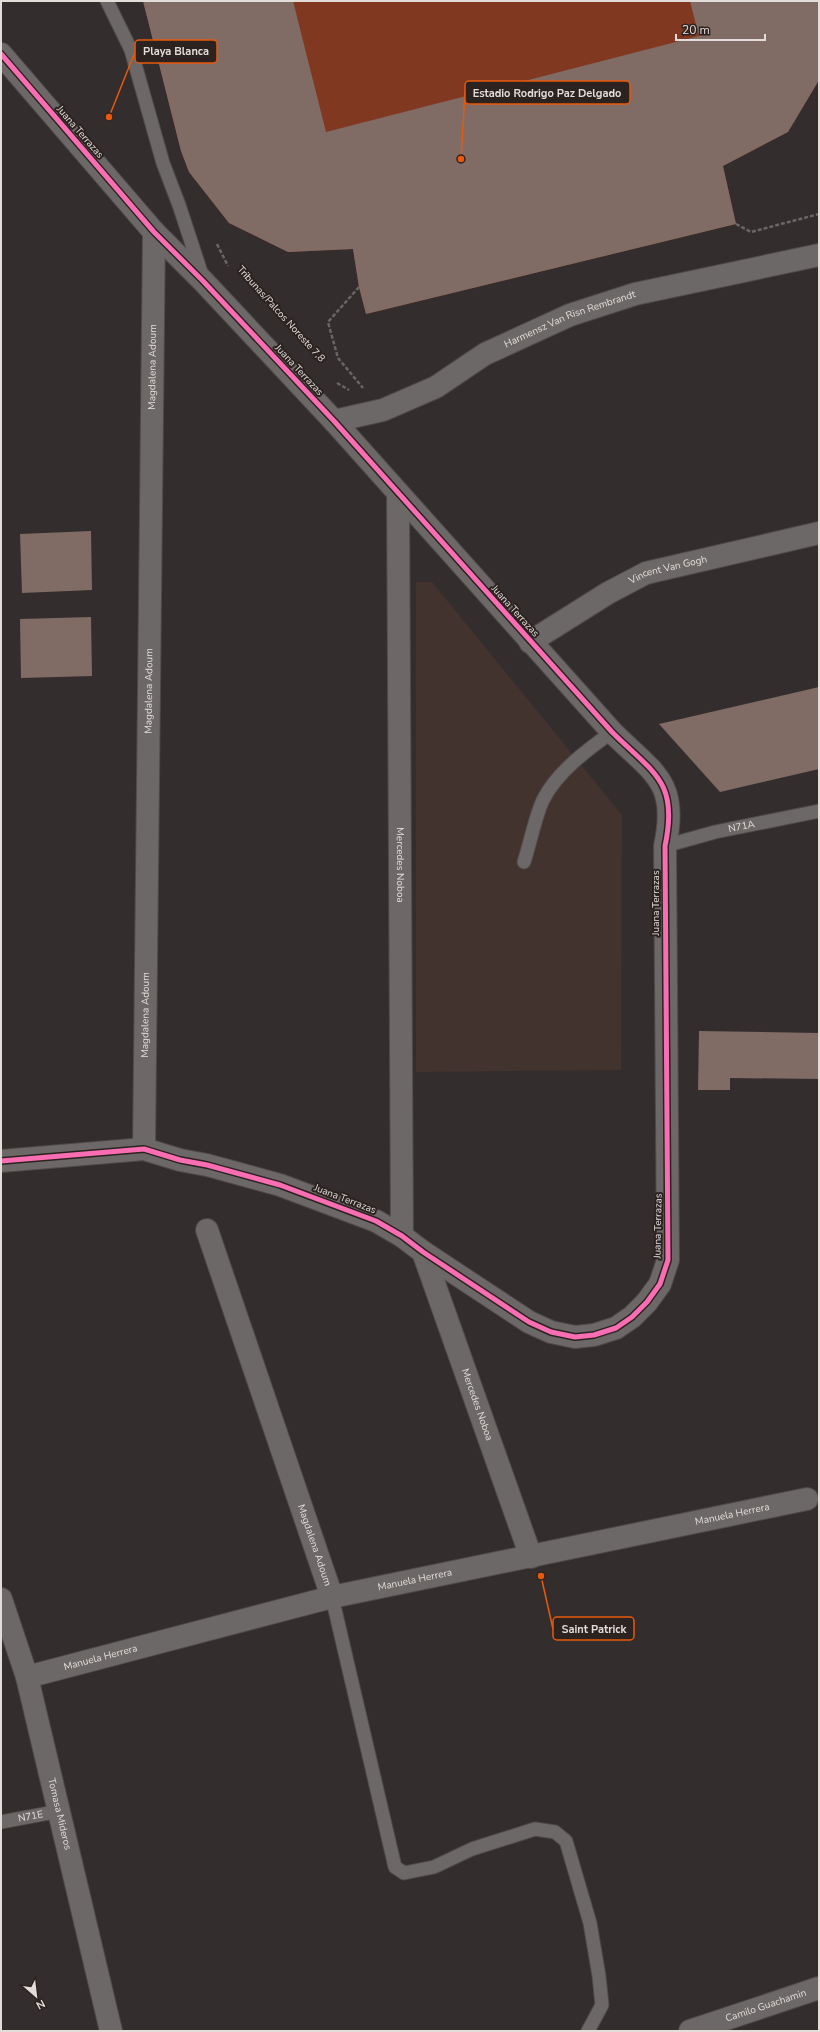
<svg xmlns="http://www.w3.org/2000/svg" width="820" height="2032" viewBox="0 0 820 2032" font-family="'Nunito Sans',sans-serif">
	<style>
		.built { fill: #42332e }
		.green { fill: #803920 }
		.building { fill: #816b65 }
		.lines { fill: none; stroke-linecap: round; stroke-linejoin: round }
		.lane-casing { stroke: #4f4a49; stroke-width: 15 }
		.street-casing { stroke: #4f4a49; stroke-width: 24 }
		.path { stroke: #6a6665; stroke-width: 2.5; stroke-dasharray: 4 2; stroke-linecap: butt }
		.lane { stroke: #6c6867; stroke-width: 13 }
		.street { stroke: #6c6867; stroke-width: 22 }
		.cycleway-casing { stroke: #2c2320; stroke-width: 8 }
		.cycleway { stroke: #f96db3; stroke-width: 5 }
		.labels { text-anchor: middle; dominant-baseline: central; stroke-width: 4; stroke-linejoin: round; paint-order: stroke }
		.street-label { font-size: 10px; fill: #e3ddda; stroke: #2c2320 }
		.leader { fill: none; stroke: #e8590c; stroke-width: 1.5 }
		.callout-dot { fill: #e8590c; stroke: #2c2320; stroke-width: 1.5 }
		.callout { fill: #2c2320; stroke: #e8590c; stroke-width: 1.5 }
		.callout-label { font-size: 11px; text-anchor: middle; font-weight: bold; fill: #e3ddda }
	</style>
	<rect width="100%" height="100%" fill="#332e2d"/>
	<polygon class="built" points="416,582 432,582 622,815 621,1070 416,1072"/>
	<polygon class="green" points="143,1 819,1 819,80 788,132 723,166 736,224 366,314 359,287 353,249 288,252 229,223 189,172 181,151"/>
	<g class="building">
		<polygon points="143,1 293,1 326,132 699,36 690,1 819,1 819,80 788,132 723,166 736,224 366,314 359,287 353,249 288,252 229,223 189,172 181,151"/>
		<polygon points="91,531 92,590 22,593 20,534"/>
		<polygon points="91,617 92,676 21,678 20,619"/>
		<polygon points="819,687 819,769 720,792 659,724"/>
		<polygon points="699,1031 819,1033 819,1079 730,1078 730,1090 698,1090"/>
	</g>
	<g class="lines">
		<g class="lane-casing">
			<g id="lane">
				<polyline points="107,1 131,50 163,163 179,205 202,275"/>
				<path id="s1" d="M665 846 715 832 819 811"/>
				<path d="M524 862C530 844 535 817 543 800 557 772 587 750 612 732"/>
				<polyline points="332,1597 395,1867 404,1873 434,1867 472,1849 535,1829 555,1832 566,1841 590,1923 599,1976 602,2005 588,2031"/>
				<path id="s2" d="M1 1822 60 1811"/>
			</g>
		</g>
		<g class="street-casing">
			<g id="street">
				<path d="M1 54 154 232 203 281 334 421 612 732C653 773 679 781 665 846L668 1260 660 1284 647 1302 632 1317 616 1328 594 1335 575 1337 551 1332 529 1322 423 1252 402 1236 376 1221 280 1185 207 1165 180 1160 144 1149 1 1161"/>
				<path id="s3" d="M334 421 383 410 436 387 485 354 570 315 635 294 819 255"/>
				<path id="s4" d="M398 493 402 1236"/>
				<path id="s5" d="M530 642 608 593 646 573 819 533"/>
				<path id="s6" d="M144 1149 154 232"/>
				<path id="s7" d="M207 1230 332 1597"/>
				<path id="s8" d="M423 1252 531 1557"/>
				<path id="s9" d="M1 1599 27 1677 111 2031"/>
				<path id="s10" d="M27 1677 332 1597 807 1499"/>
				<path id="s11" d="M690 2031 819 1988"/>
			</g>
		</g>
		<g class="path">
			<polyline points="736,224 751,232 819,214"/>
			<polyline points="217,244 228,266"/>
			<polyline points="359,287 328,322 338,358 363,388"/>
			<polyline points="337,383 349,390"/>
		</g>
		<use href="#lane" class="lane"/>
		<use href="#street" class="street"/>
		<g class="cycleway-casing">
			<path id="cycleway" d="M1 54 154 232 203 281 334 421 612 732C653 773 679 781 665 846L668 1260 660 1284 647 1302 632 1317 616 1328 594 1335 575 1337 551 1332 529 1322 423 1252 402 1236 376 1221 280 1185 207 1165 180 1160 144 1149 1 1161"/>
		</g>
		<use href="#cycleway" class="cycleway"/>
	</g>
	<g class="labels">
		<g class="street-label">
			<text transform="translate(80 132) rotate(49)">Juana Terrazas</text>
			<text transform="translate(281 314) rotate(48)">Tribunas/Palcos Noreste 7,8</text>
			<text stroke="none"><textPath href="#s3" startOffset="259">Harmensz Van Risn Rembrandt</textPath></text>
			<text stroke="none"><textPath href="#s6" startOffset="782">Magdalena Adoum</textPath></text>
			<text transform="translate(299 370) rotate(47)">Juana Terrazas</text>
			<text stroke="none"><textPath href="#s5" startOffset="157">Vincent Van Gogh</textPath></text>
			<text transform="translate(515 611) rotate(48)">Juana Terrazas</text>
			<text stroke="none"><textPath href="#s6" startOffset="458">Magdalena Adoum</textPath></text>
			<text stroke="none"><textPath href="#s1" startOffset="79">N71A</textPath></text>
			<text stroke="none"><textPath href="#s4" startOffset="372">Mercedes Noboa</textPath></text>
			<text transform="translate(656 903) rotate(-90)">Juana Terrazas</text>
			<text stroke="none"><textPath href="#s6" startOffset="134">Magdalena Adoum</textPath></text>
			<text transform="translate(345 1199) rotate(21)">Juana Terrazas</text>
			<text transform="translate(658 1226) rotate(-89)">Juana Terrazas</text>
			<text stroke="none"><textPath href="#s8" startOffset="162">Mercedes Noboa</textPath></text>
			<text stroke="none"><textPath href="#s10" startOffset="724">Manuela Herrera</textPath></text>
			<text stroke="none"><textPath href="#s7" startOffset="333">Magdalena Adoum</textPath></text>
			<text stroke="none"><textPath href="#s10" startOffset="400">Manuela Herrera</textPath></text>
			<text stroke="none"><textPath href="#s10" startOffset="76">Manuela Herrera</textPath></text>
			<text stroke="none"><textPath href="#s9" startOffset="223">Tomasa Mideros</textPath></text>
			<text stroke="none"><textPath href="#s2" startOffset="30">N71E</textPath></text>
			<text stroke="none"><textPath href="#s11" startOffset="80">Camilo Guachamin</textPath></text>
		</g>
	</g>
	<path class="leader" d="M109 117L135 52M461 159L465 93M541 1576L553 1629"/>
	<g class="callout-dot">
		<circle cx="109" cy="117" r="4"/>
		<circle cx="461" cy="159" r="4"/>
		<circle cx="541" cy="1576" r="4"/>
	</g>
	<g class="callout">
		<rect x="135" y="40" width="82" height="23" rx="4"/>
		<rect x="465" y="81" width="165" height="23" rx="4"/>
		<rect x="553" y="1617" width="81" height="23" rx="4"/>
	</g>
	<g class="callout-label">
		<text x="176" y="55">Playa Blanca</text>
		<text x="547" y="97">Estadio Rodrigo Paz Delgado</text>
		<text x="594" y="1633">Saint Patrick</text>
	</g>
	<rect width="820" height="2032" fill="none" stroke="#e3ddda" stroke-width="4"/>
	<g transform="translate(36 1996) rotate(152)" stroke="#2c2320" stroke-width="3" paint-order="stroke">
	<path d="M0-3L7 15L0 10L-7 15Z" fill="#e3ddda"/>
	<text y="-6" font-size="11" font-weight="bold" text-anchor="middle" fill="#e3ddda">N</text>
	</g>
	<path d="M676 34v6h89v-6" fill="none" stroke="#e3ddda" stroke-width="2"/>
	<text x="682" y="34" font-size="12" fill="#e3ddda" stroke="#2c2320" stroke-width="3" paint-order="stroke">20 m</text>
</svg>
